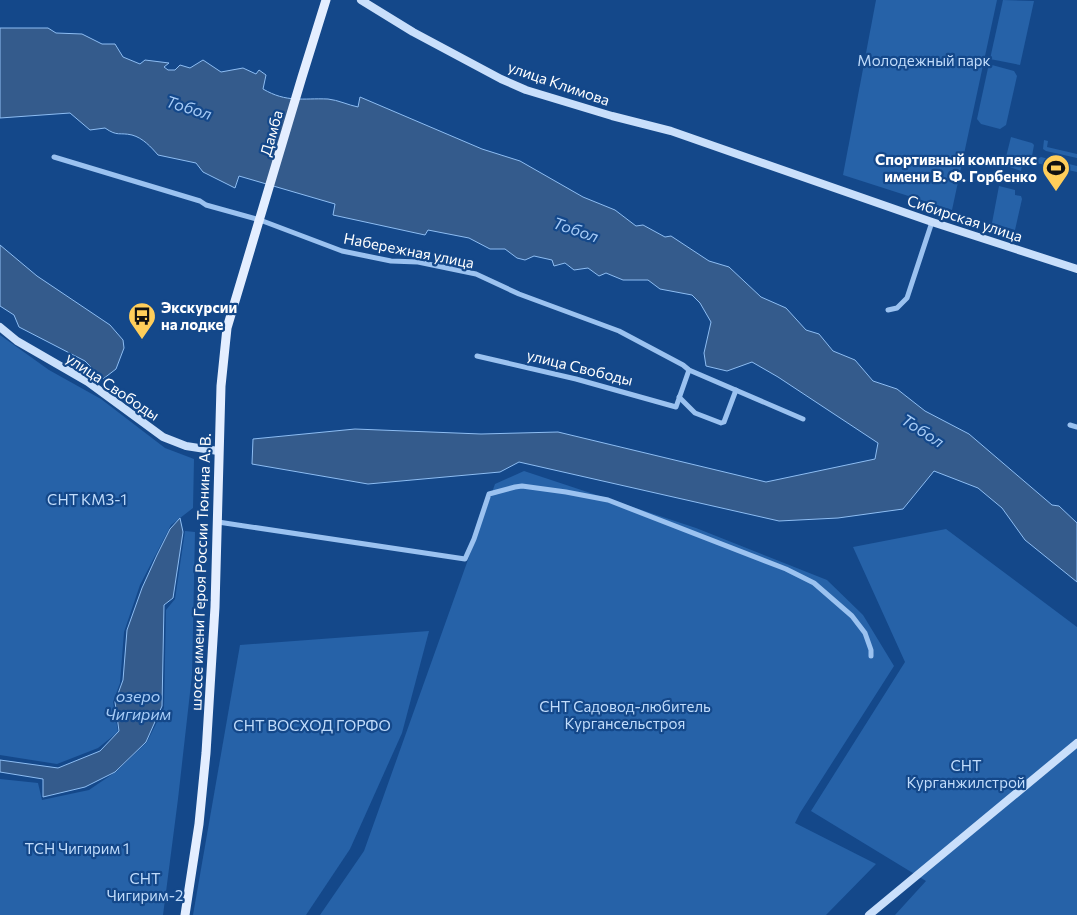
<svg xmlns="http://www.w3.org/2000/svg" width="1077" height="915" viewBox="0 0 1077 915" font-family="Commissioner,sans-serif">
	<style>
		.green { fill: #2662a8 }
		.water { fill: #345b8c; stroke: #8dbdf3 }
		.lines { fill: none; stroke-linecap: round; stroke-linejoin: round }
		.street { stroke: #9bc2f0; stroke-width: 5 }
		.secondary { stroke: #c9dffb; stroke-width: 8 }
		.primary { stroke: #e4eeff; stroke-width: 9 }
		.labels { text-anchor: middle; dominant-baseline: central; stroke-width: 4.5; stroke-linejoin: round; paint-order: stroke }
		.park-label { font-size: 15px; fill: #c1dcfb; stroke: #14488a }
		.street-label { font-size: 15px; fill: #fff; stroke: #14488a }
		.poi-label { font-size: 15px; font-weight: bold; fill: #fff; stroke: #14488a; text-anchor: end }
		.water-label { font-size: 16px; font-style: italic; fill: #a7ccf7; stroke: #14488a }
	</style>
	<rect width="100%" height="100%" fill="#14488a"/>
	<g class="green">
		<polygon points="876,0 997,0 952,210 843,175"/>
		<polygon points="1003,0 1034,1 1020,65 990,59"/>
		<polygon points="992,65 1014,71 1017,76 1006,125 1000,129 981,124 977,119 988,68"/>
		<polygon points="1011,137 1032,143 1034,145 1031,162 1023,159 1021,171 1004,165"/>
		<polygon points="1044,140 1048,141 1047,147 1077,154 1077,158 1046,151 1043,149"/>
		<polygon points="1041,157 1077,166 1077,172 1036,163 1037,159"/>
		<polygon points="999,186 1015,190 1015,195 1021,196 1022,199 1015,230 992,223"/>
		<polygon points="0,335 49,370 101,399 165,448 194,459 193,508 171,525 140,585 124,632 120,683 113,702 118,732 98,748 57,764 0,755"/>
		<polygon points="524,471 696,528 827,580 863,615 894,666 800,813 795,823 876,864 826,915 320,915 364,851 495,484"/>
		<polygon points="946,529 1077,627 1077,915 895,915 926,881 811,811 905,662 853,547"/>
		<polygon points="185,531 195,532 192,675 178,799 163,915 0,915 0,779 38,783 42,800 89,790 117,771 147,742 164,708 166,610 175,599"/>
		<polygon points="429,631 402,733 350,849 306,915 193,915 240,645"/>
	</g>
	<g class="water">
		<path d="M0 28H48L56 33 82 34 102 44H115L123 57 140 64 145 60 169 63 164 67 168 70H175L180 65 190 68 203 60 221 72 243 68 256 74 259 70 266 75 263 89C287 103 302 98 328 99 338 100 348 105 358 107L360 97 482 149 520 161 583 197 615 210 636 226 643 225 665 237 671 236 709 261 729 267 761 297 786 308 806 330 819 334 833 351 855 360 873 381 897 389 925 411 969 434 1052 505 1059 506 1077 523V582L1025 540 1002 508 978 488 934 471 903 509 838 518 779 521 519 462 500 472 368 484 252 464 253 439 355 429 481 434 558 432 766 482 875 459 878 443 778 377 752 362 727 371 706 366 704 353 711 322 700 303 692 295 660 289 648 280H623L606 273 599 276 588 268 574 270 565 263 554 266 552 260 534 256 525 260 517 258 505 249H490L469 238 428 230 425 235 333 215 335 204 239 176 235 188 203 172 196 163 158 155C151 147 143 138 132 135 119 132 118 137 105 128L90 130 70 113 0 118Z"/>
		<polygon points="0,245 37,276 110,325 123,340 124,348 116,369 103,379 85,361 19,327 14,315 0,306"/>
		<polygon points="180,518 183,532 173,598 164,605 162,706 146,742 115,772 85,787 43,797 43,779 0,772 0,760 58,768 100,751 119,731 115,702 123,680 127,630 142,588 157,555 170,529"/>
	</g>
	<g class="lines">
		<g class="street">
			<polyline points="54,157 200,201 206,205 260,220 342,251 391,261 418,262 476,274 519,294 619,331 683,365 689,370 803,419"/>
			<polyline points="888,310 897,308 907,298 932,222"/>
			<polyline points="477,356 576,379 676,407 689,370"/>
			<polyline points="679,397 695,413 721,423 724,422 736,390"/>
			<polyline points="1070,425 1077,427"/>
			<polyline points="218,522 465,559 474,539 489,494 515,487 522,486 566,492 608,500 786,569 814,583 852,616 865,633 871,650 871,656"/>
		</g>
		<g class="secondary">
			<polyline points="361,0 413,32 501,79 526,90 612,116 671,131 932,222 1077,269"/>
			<polyline points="0,327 17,341 88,382 163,437 186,446 218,451"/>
			<polyline points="869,915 1077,743"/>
		</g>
		<polyline class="primary" points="185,915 199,824 206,753 215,607 221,386 227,328 302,77 326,0"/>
	</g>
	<defs>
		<g id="stadium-pin" transform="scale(1.4375)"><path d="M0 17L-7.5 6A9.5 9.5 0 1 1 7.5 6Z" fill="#ffce5a" stroke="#14488a"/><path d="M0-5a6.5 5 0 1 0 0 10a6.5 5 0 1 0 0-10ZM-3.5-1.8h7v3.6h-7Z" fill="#111"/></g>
		<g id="bus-pin" transform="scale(1.4375)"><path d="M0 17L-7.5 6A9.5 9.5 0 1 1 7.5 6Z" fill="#ffce5a" stroke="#14488a"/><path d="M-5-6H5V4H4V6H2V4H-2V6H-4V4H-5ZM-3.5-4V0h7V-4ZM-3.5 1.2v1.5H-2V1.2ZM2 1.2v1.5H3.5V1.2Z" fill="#111"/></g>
	</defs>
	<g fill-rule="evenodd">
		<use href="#stadium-pin" x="1056" y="168"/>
		<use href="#bus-pin" x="142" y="316"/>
	</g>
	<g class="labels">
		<g class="park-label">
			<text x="924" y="60">Молодежный парк</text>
			<text x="87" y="499">СНТ КМЗ-1</text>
			<text x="625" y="706">СНТ Садовод-любитель<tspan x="625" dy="17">Кургансельстроя</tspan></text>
			<text x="312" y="725">СНТ ВОСХОД ГОРФО</text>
			<text x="966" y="765">СНТ<tspan x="966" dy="17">Курганжилстрой</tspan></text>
			<text x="77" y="848">ТСН Чигирим 1</text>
			<text x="145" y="878">СНТ<tspan x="145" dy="17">Чигирим-2</tspan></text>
		</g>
		<g class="street-label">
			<text transform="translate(559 83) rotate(19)">улица Климова</text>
			<text transform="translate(271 133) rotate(-74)">Дамба</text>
			<text transform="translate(965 218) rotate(18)">Сибирская улица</text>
			<text transform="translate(409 250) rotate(11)">Набережная улица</text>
			<text transform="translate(580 367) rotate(14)">улица Свободы</text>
			<text transform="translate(113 386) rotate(34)">улица Свободы</text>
			<text transform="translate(200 572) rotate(-88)">шоссе имени Героя России Тюнина А. В.</text>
		</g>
		<g class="poi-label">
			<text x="1037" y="159">Спортивный комплекс<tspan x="1037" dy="17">имени В. Ф. Горбенко</tspan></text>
			<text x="161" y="307" text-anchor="start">Экскурсии<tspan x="161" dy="17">на лодке</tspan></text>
		</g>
		<g class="water-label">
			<text transform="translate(189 107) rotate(17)">Тобол</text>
			<text transform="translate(576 229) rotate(19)">Тобол</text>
			<text transform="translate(923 430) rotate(33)">Тобол</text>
			<text x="138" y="695">озеро<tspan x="138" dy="18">Чигирим</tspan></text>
		</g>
	</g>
</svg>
